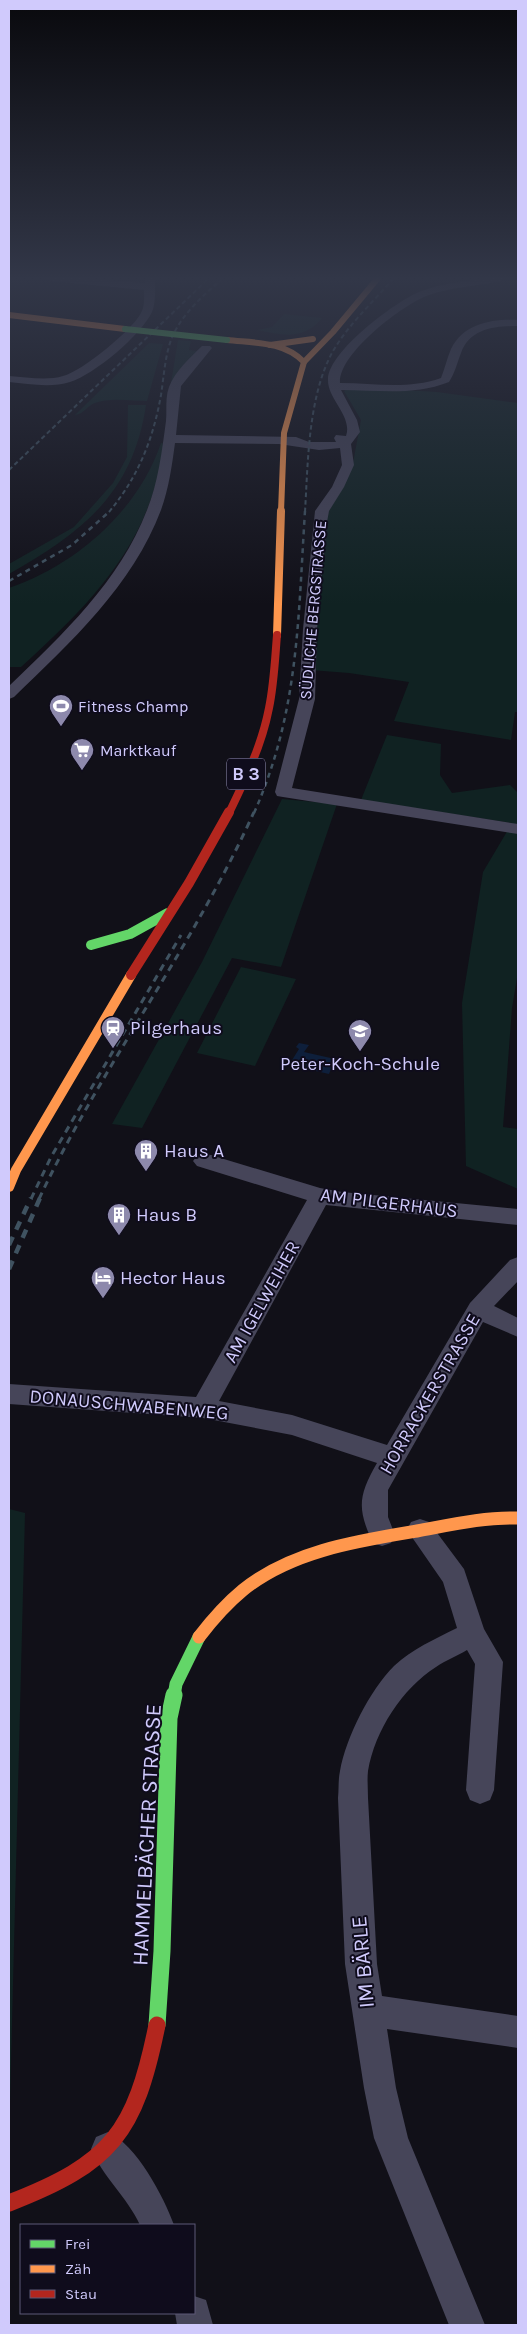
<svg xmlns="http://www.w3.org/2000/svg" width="527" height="2334" viewBox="0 0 527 2334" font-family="Karla,sans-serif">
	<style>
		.green { fill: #102222 }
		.water { fill: #0e1f3b }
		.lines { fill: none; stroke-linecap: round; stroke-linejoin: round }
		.street { fill: #464559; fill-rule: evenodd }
		.fast-far2 { stroke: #63d668; stroke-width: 10 }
		.fast-far1 { stroke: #63d668; stroke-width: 13 }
		.fast { stroke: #63d668; stroke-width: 17 }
		.slow-far3 { stroke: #ff974d; stroke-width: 6 }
		.slow-far2 { stroke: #ff974d; stroke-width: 8 }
		.slow-far1 { stroke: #ff974d; stroke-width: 10 }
		.slow { stroke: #ff974d; stroke-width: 13 }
		.jam-far2 { stroke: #b3261e; stroke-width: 8 }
		.jam-far1 { stroke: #b3261e; stroke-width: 10 }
		.jam { stroke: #b3261e; stroke-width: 17 }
		.rail-far3 { stroke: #3f5260; stroke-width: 2; stroke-dasharray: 4.5 3; stroke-linecap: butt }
		.rail-far2 { stroke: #3f5260; stroke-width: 2.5; stroke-dasharray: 5 4.5; stroke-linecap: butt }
		.rail-far1 { stroke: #3f5260; stroke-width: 3; stroke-dasharray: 7 5.5; stroke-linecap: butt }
		.rail { stroke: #3f5260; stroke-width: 4.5; stroke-dasharray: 9 8; stroke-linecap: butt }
		.fast-bridge { stroke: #63d668; stroke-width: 6 }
		.labels { text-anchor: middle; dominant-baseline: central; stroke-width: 4; stroke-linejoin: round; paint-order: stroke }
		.far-street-label { font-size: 16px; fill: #d0cafc; stroke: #0f0c1c }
		.far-poi-label { font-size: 16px; fill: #d0cafc; stroke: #0f0c1c; text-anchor: start }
		.shield { fill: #0f0c1c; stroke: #9691b9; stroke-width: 1 }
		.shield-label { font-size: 18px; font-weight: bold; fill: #d0cafc }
		.poi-label { font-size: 19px; fill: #d0cafc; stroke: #0f0c1c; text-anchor: start }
		.street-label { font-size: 19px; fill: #d0cafc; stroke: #0f0c1c }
		.near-street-label { font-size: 22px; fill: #d0cafc; stroke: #0f0c1c }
	</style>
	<rect width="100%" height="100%" fill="#111018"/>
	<g class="green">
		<path d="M284 314 322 318C303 341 283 335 257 330L272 327Z"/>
		<polygon points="178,340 191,341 189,350 197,351 170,389"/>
		<path d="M149 343 163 344 147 401C132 401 110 397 95 403 87 406 84 414 75 415Z"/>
		<polygon points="352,387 437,392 518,403 518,712 515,712 511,740 394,721 409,682 349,673 310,670 325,519 353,463 361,420 344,391"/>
		<path d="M128 405H146C133 493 83 532 9 574V564L74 527 113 483 127 457Z"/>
		<path d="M161 443 165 444C164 462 158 478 152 496 128 567 76 617 21 667H9V588C76 565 138 511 161 443Z"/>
		<polygon points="387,735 441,744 440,775 452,793 510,785 518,793 518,972 512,1008 503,1127 518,1129 518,1189 466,1166 462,1003 483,872 512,823 361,800"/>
		<polygon points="282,799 337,804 281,967 232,958 142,1128 112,1124 202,962"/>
		<polygon points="241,967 296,979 255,1066 197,1053"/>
		<polygon points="9,1509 25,1513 9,2140"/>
	</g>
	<polygon class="water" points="299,1043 309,1045 304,1052 335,1059 329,1074 289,1065 299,1049 296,1047"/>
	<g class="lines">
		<g class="street">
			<path d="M46 278H82L145 283V278H155C155 288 156 303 152 312 141 335 95 374 70 382 51 388 29 384 9 382V376C26 377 47 381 63 376 83 371 132 330 141 313 145 306 144 297 144 290L51 281Z"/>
			<path d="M487 278H506L501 281C477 286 452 287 429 295 403 304 338 354 340 383 374 383 407 390 441 378 445 368 447 358 451 349 464 323 492 319 518 320V326C496 326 470 328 461 353 457 363 455 373 449 382 413 396 379 390 341 390L357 420 360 432 351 444 354 465 344 487 329 511 327 522 317 629 315 699 292 788 518 824V834L283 797 277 796 275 792 299 699 303 629 315 511 332 487 342 465 340 448 319 450 279 444 175 443C172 465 169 488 161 510 133 585 70 643 14 697L9 699V686C62 635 120 581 147 510 158 483 162 451 166 421 167 410 165 398 169 387 175 371 190 358 202 346H210L212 348 181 386 176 435 296 437 309 442H336L334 438 336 435 346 436C353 416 327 399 328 379 329 351 395 302 419 292 441 283 464 282 487 278Z"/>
			<path d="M204 1153 320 1188 342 1192 518 1209V1225L326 1205 219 1401 292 1415 387 1445 470 1303 510 1260 518 1257V1281L494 1306 518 1318V1337L483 1322 388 1490V1517L395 1535 391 1543 382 1546 373 1543C357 1509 358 1496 377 1463L292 1435 203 1418 9 1404V1384L196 1397 307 1200 197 1166 193 1161 197 1156Z"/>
			<path d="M420 1519 429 1522 464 1569 484 1629 503 1662 494 1790 490 1800 480 1804 470 1800 466 1790 475 1664 467 1650C457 1656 446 1660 436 1667 402 1689 375 1730 368 1771 367 1780 368 1789 368 1798L377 1964 382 1996 518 2016V2048L387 2029 396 2088 408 2138 485 2325H449L374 2138 364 2088 345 1964 338 1798C339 1789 338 1780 340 1771 346 1737 370 1690 394 1666 412 1649 435 1639 457 1628L443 1582 407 1530 411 1522Z"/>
			<path d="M108 2132C136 2144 164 2197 174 2225H140C127 2197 103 2177 91 2149L96 2137Z"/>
			<polygon points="194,2296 206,2300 213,2325 177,2325 175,2313 194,2313"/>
		</g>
		<polyline class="fast-far2" points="91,945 130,934 168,913"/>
		<polyline class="fast-far1" points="174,1696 176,1684 199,1637"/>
		<polyline class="fast" points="157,2025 162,1951 169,1718 174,1695"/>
		<g class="slow-far3">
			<polyline points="9,315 125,329"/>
			<path d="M227 340C254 343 284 341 304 362L284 433 281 512"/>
			<polyline points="270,345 313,339"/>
			<polyline points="304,362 333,332 378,278"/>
		</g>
		<polyline class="slow-far2" points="277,635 281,511"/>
		<polyline class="slow-far1" points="9,1187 16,1170 131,975"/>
		<path class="slow" d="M199 1637C212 1620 226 1604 243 1590 291 1551 357 1541 417 1531 450 1525 484 1517 518 1518"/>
		<path class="jam-far2" d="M229 813C245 780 262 745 269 708 274 684 275 659 277 635"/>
		<polyline class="jam-far1" points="131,975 189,883 229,812"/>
		<path class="jam" d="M9 2203C112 2163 135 2133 157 2025"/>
		<g class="rail-far3">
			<polyline points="9,470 209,278"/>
			<path d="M109 512C138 477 153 440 161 395 164 376 165 353 173 335 184 312 204 295 223 278"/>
			<path d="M305 512C308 462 308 396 333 351 349 324 373 302 394 278"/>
		</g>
		<g class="rail-far2">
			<polyline points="9,581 72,545 110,511"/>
			<path d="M254 813C299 712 298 619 305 511"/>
		</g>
		<g class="rail-far1">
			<polyline points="31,1199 51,1157 181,935"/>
			<path d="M39 1199C102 1065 193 947 254 812"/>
		</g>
		<g class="rail">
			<polyline points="9,1245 31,1198"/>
			<polyline points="9,1269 40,1198"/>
		</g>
		<polyline class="fast-bridge" points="125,329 227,340"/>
	</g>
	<linearGradient id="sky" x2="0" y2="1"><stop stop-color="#09090d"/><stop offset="0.46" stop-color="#323748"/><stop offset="1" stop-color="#323748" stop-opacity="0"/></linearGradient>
	<rect width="527" height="605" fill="url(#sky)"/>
	<defs>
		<g id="stadium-pin" transform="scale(1.25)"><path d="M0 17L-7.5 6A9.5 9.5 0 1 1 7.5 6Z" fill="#8d89ac" stroke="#0f0c1c"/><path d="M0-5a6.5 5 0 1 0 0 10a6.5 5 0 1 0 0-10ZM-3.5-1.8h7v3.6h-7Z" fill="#fff"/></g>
		<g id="supermarket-pin" transform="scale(1.25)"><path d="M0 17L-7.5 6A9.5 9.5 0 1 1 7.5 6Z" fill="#8d89ac" stroke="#0f0c1c"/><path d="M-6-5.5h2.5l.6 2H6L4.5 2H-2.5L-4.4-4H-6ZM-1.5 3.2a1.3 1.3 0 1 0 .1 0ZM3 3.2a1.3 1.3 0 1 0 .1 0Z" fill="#fff"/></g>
		<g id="station-pin" transform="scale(1.25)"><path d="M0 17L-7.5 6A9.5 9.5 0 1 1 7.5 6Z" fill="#8d89ac" stroke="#0f0c1c"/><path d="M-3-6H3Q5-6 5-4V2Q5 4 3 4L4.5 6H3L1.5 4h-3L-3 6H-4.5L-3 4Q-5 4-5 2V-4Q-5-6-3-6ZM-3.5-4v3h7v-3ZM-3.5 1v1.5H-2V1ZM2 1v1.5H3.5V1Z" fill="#fff"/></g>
		<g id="school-pin" transform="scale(1.25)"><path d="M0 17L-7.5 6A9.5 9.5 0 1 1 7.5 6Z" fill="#8d89ac" stroke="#0f0c1c"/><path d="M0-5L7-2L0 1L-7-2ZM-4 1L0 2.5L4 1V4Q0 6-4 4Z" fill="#fff"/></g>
		<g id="building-pin" transform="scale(1.25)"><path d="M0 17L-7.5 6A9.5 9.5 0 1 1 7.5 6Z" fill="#8d89ac" stroke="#0f0c1c"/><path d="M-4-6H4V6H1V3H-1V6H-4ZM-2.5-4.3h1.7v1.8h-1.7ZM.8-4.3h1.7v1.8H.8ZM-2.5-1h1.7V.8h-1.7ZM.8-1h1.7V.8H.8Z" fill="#fff"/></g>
		<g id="hotel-pin" transform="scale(1.25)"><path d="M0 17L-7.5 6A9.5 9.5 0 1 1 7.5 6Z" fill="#8d89ac" stroke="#0f0c1c"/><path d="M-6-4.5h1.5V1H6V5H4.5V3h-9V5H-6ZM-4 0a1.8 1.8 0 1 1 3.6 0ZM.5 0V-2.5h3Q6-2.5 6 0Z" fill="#fff"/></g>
	</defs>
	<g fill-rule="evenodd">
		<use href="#stadium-pin" x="61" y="706"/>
		<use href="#supermarket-pin" x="82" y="750"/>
		<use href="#station-pin" x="113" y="1028"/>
		<use href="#school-pin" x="360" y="1031"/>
		<use href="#building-pin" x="146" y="1151"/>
		<use href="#building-pin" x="119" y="1215"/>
		<use href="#hotel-pin" x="103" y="1278"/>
	</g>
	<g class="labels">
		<g class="far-street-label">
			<text transform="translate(313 610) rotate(-85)">SÜDLICHE BERGSTRASSE</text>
		</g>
		<g class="far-poi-label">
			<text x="78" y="706">Fitness Champ</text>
			<text x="100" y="750">Marktkauf</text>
		</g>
		<rect class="shield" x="227" y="758.5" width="38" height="31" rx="4"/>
		<g class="shield-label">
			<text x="246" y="774">B 3</text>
		</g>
		<g class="poi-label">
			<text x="130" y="1028">Pilgerhaus</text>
			<text x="360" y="1064" text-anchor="middle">Peter-Koch-Schule</text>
			<text x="164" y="1151">Haus A</text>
			<text x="136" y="1215">Haus B</text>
			<text x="120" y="1278">Hector Haus</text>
		</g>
		<g class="street-label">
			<text transform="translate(389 1203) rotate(7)">AM PILGERHAUS</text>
			<text transform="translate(262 1302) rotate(-61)">AM IGELWEIHER</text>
			<text transform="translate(430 1394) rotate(-60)">HORRACKERSTRASSE</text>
			<text transform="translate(129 1405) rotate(5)">DONAUSCHWABENWEG</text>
		</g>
		<g class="near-street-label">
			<text transform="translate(147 1835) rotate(-87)">HAMMELBÄCHER STRASSE</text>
			<text transform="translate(363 1962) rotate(-95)">IM BÄRLE</text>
		</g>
	</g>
	<rect width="527" height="2334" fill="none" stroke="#d0cafc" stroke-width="20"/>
	<rect x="20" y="2224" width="175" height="90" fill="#0f0c1c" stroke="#5c5876"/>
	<rect x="30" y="2240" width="25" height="8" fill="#63d668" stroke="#5c5876"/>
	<text x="65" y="2249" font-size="15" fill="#d0cafc">Frei</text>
	<rect x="30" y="2265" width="25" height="8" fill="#ff974d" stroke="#5c5876"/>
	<text x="65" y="2274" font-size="15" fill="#d0cafc">Zäh</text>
	<rect x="30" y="2290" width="25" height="8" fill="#b3261e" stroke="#5c5876"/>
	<text x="65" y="2299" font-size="15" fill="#d0cafc">Stau</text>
</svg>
